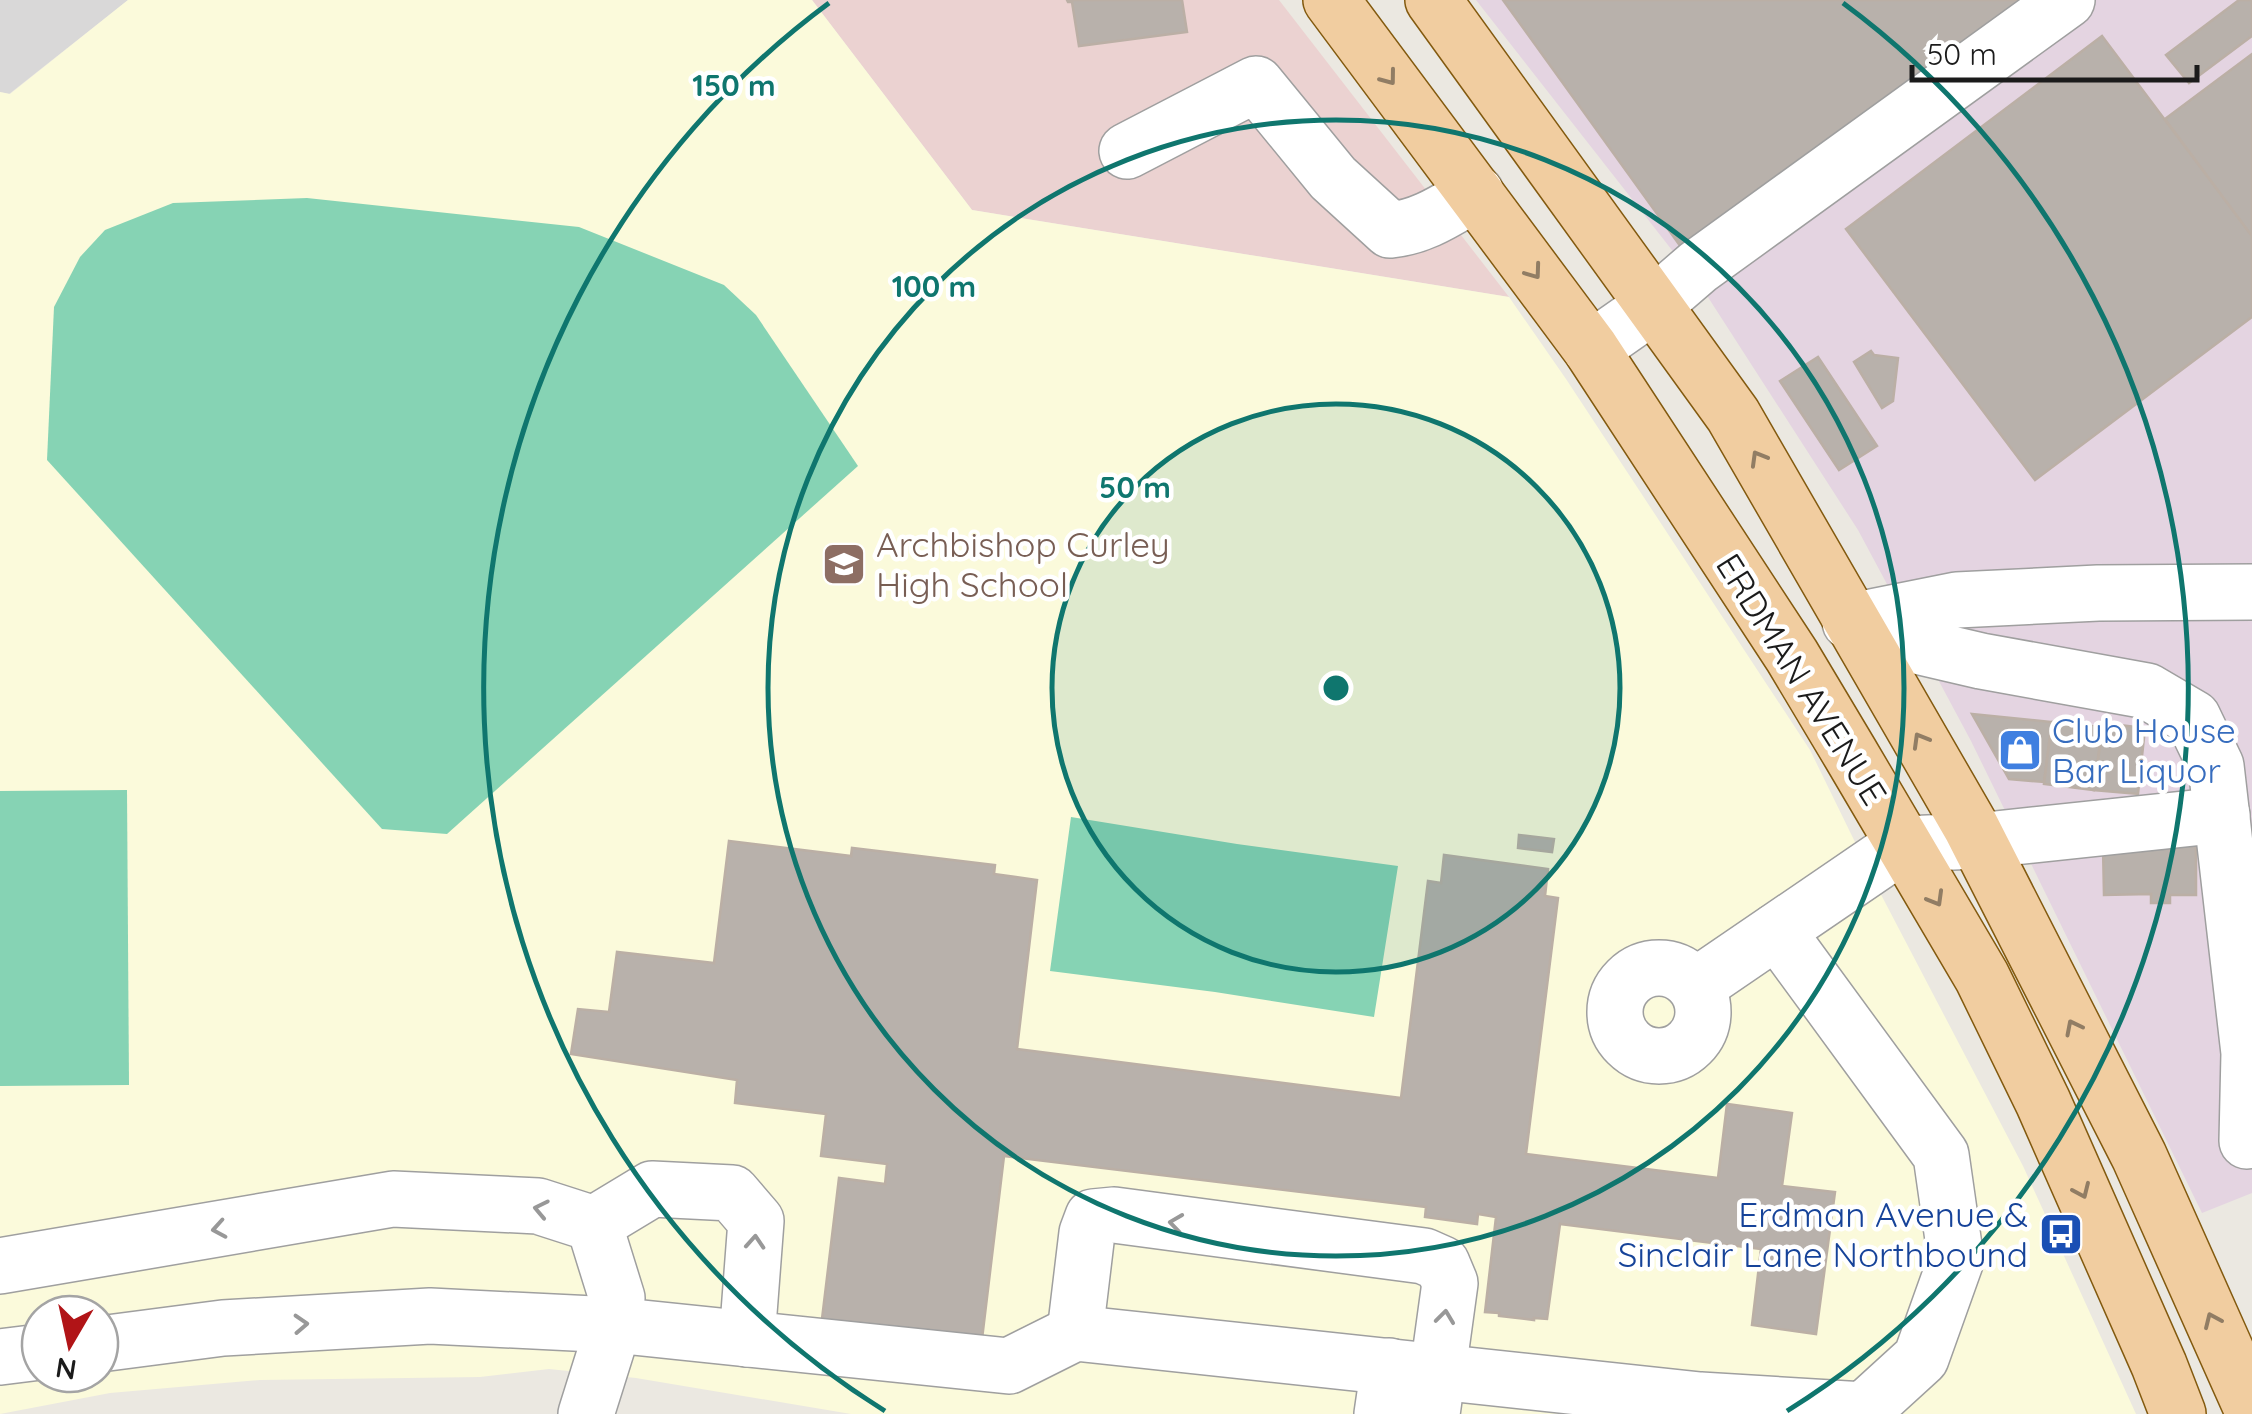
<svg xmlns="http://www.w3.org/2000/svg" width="2252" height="1414" viewBox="0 0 2252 1414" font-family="Quicksand,sans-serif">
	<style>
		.residential { fill: #d9d8d8 }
		.commercial { fill: #ebd2d1 }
		.industrial { fill: #e4d4e1 }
		.education { fill: #fbfadb; fill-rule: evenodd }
		.pitch { fill: #86d3b4 }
		.building { fill: #b8b1ab; stroke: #bbafa5; stroke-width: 2.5 }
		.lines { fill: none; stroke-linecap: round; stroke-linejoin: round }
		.minor-casing { stroke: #9f9f9f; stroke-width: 58 }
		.major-casing { stroke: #835a0f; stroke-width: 58 }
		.minor { stroke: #fff; stroke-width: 55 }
		.major { stroke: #f1cda0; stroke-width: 55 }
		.oneway { stroke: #917d64 }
		.oneway2 { stroke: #989898 }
		.ring { fill: none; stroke: #0f766e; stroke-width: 5 }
		.labels { text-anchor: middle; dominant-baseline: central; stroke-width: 9; stroke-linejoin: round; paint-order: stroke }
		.education-label { font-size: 35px; fill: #785e54; stroke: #fff; text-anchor: start }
		.street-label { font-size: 35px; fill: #1b1b1b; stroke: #fff }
		.shop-label { font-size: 35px; fill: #366cbe; stroke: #fff; text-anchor: start }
		.transit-label { font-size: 35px; fill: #164399; stroke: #fff; text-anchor: end }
		.centre { fill: #0f766e; stroke: #fff; stroke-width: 5 }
		.ring-label { font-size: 30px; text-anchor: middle; font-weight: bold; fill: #0f766e; stroke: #fff; stroke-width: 9; stroke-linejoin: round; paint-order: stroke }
	</style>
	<rect width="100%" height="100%" fill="#ebe8e1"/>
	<polygon class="residential" points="0,0 128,0 9,94 0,92"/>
	<polygon class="commercial" points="812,0 1279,0 1509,297 972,210"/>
	<polygon class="industrial" points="1476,0 2252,0 2252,1193 2202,1213 1971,741 1858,530 1704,291"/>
	<path class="education" d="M128 0H812L972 210 1509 297 1566 379 1810 750 1876 885 2023 1166 2136 1414H851L636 1378 549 1369 480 1377 260 1380 110 1393 0 1414V92L10 94ZM40 1314H100V1374H40Z"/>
	<g class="pitch">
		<polygon points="307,198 579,227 724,285 756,315 858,466 447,834 382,829 47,460 54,307 80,257 105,230 173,203"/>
		<polygon points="127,790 129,1085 0,1086 0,791"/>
		<polygon points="1071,817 1237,844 1398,866 1374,1017 1215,992 1050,971"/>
	</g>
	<g class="building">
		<polygon points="1067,0 1182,0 1187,32 1079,46 1072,2 1068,2"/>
		<polygon points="1503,0 2024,0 1681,247"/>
		<polygon points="2239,0 2252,0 2252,36 2189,83 2166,55"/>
		<polygon points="2102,36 2252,236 2252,317 2035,480 1846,229"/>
		<polygon points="2252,54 2252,236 2165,119"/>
		<polygon points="1871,351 1874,355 1898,358 1893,401 1882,408 1854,362"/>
		<polygon points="1818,357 1877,446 1839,470 1780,381"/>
		<polygon points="1972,714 2052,722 2044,782 2009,779"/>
		<polygon points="2052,722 2102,727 2094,790 2044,784"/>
		<polygon points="2103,723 2145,728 2138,794 2094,790"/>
		<polygon points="1519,835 1554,839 1552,852 1518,848"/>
		<polygon points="729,841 851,856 852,848 995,865 994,874 1037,880 1017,1049 1401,1098 1428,881 1441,883 1444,855 1548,869 1545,896 1558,898 1526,1154 1718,1178 1727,1104 1792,1113 1782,1186 1835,1192 1816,1334 1752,1325 1761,1249 1560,1224 1547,1319 1534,1318 1534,1320 1499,1316 1499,1313 1485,1312 1496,1217 1478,1214 1477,1224 1425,1217 1426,1207 1004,1156 982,1339 822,1319 839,1178 885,1184 887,1164 821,1156 826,1114 735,1103 737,1080 571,1054 578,1009 609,1012 617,952 714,963"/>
		<polygon points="2196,845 2196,895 2170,895 2170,903 2151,903 2151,894 2104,895 2103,847"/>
	</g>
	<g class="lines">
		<g class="minor-casing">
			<g id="minor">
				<path d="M1127 151 1256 84 1333 178 1390 230C1423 227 1448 209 1476 193"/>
				<polyline points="1591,349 1654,305 1698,267 2067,0"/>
				<polyline points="1852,621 1957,600 2098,593 2252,592"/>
				<polyline points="1850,622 1921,647 1981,661 2147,691 2193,718 2216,766 2249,1053 2247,1141"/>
				<circle cx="1659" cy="1012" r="44"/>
				<polyline points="1696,986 1904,844 1977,841 2222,815"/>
				<polyline points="594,1224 652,1189 732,1193 756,1221 747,1339"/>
				<polyline points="0,1266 393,1199 538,1206 594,1224 617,1298 614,1325 586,1414"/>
				<polyline points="1075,1333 1087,1233 1093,1217 1114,1215 1424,1256 1442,1264 1450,1283 1432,1414"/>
				<polyline points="100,1344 223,1328 430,1316 614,1325 1009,1366 1075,1333 1700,1400 1864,1410 1921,1358 1956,1260 1941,1155 1777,931"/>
				<polyline points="0,1357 40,1352"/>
				<polyline points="1382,1414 1389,1366"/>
			</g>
		</g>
		<g class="major-casing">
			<g id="major">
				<polyline points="1331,0 1591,349 1792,656 1850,753 1982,977 2043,1102 2159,1365 2178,1414"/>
				<polyline points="1433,0 1733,415 1971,827 2139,1156 2252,1409"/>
			</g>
		</g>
		<use href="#minor" class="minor"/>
		<use href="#major" class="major"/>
	</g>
	<defs><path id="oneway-chevron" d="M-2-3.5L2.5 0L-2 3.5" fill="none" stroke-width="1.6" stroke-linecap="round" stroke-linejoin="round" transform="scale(2.5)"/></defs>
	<g class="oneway">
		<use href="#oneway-chevron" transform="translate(1389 78) rotate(53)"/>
		<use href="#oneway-chevron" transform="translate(1534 272) rotate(54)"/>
		<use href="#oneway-chevron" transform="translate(1758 458) rotate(-120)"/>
		<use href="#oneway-chevron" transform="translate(1920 740) rotate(-120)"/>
		<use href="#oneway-chevron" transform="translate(1936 899) rotate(60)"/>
		<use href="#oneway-chevron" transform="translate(2073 1027) rotate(-117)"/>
		<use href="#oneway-chevron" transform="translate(2082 1191) rotate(66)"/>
		<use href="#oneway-chevron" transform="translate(2212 1320) rotate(-114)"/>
	</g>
	<g class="oneway2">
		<use href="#oneway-chevron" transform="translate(541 1209) rotate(-168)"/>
		<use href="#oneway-chevron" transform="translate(1176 1223) rotate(-172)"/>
		<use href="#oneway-chevron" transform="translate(219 1229) rotate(170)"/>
		<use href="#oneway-chevron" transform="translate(755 1242) rotate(-86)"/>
		<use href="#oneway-chevron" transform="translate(1445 1317) rotate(-83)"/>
		<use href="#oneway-chevron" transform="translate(301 1324) rotate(-3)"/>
	</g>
	<circle cx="1336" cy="688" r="284" fill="#0f766e" fill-opacity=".12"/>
	<g class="ring">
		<circle cx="1336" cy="688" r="284"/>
		<circle cx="1336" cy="688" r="568"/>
		<path d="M885 1411A852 852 0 0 1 829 3M1843 3A852 852 0 0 1 1787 1411"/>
	</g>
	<defs>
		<g id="school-square" transform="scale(2.25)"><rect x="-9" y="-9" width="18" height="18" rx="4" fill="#8d6e63" stroke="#fff"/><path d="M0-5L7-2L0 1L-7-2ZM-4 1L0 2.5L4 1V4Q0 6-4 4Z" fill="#fff"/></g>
		<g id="shop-square" transform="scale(2.25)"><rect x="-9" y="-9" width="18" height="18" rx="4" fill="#3f7fe0" stroke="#fff"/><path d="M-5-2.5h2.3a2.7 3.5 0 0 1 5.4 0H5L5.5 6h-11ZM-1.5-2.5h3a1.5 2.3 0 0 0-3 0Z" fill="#fff"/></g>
		<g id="bus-square" transform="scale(2.25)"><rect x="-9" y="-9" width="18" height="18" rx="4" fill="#1a4fb4" stroke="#fff"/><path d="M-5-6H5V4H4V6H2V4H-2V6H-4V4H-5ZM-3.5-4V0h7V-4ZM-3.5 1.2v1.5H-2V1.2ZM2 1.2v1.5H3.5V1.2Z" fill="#fff"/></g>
	</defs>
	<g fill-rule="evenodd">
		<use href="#school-square" x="844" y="564"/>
		<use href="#shop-square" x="2020" y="750"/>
		<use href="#bus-square" x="2061" y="1234"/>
	</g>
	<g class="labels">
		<g class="education-label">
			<text x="876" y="544">Archbishop Curley<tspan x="876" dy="40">High School</tspan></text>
		</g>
		<g class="street-label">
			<text transform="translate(1802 679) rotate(58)">ERDMAN AVENUE</text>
		</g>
		<g class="shop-label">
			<text x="2052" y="730">Club House<tspan x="2052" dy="40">Bar Liquor</tspan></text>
		</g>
		<g class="transit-label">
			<text x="2028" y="1214">Erdman Avenue &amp;<tspan x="2028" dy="40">Sinclair Lane Northbound</tspan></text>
		</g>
	</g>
	<circle cx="1336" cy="688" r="15" class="centre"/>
	<g class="ring-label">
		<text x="734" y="96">150 m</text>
		<text x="934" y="297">100 m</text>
		<text x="1135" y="498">50 m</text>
	</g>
	<g transform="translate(70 1344) rotate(189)"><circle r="48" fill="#ffffff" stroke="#a4a4a4" stroke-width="2.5"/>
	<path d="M0-8L18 38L0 25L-18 38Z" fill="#b11417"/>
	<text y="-15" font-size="28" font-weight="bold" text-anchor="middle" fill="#1b1b1b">N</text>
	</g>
	<path d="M1912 65v15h285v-15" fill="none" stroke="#1b1b1b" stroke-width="5"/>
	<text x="1927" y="65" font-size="30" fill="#1b1b1b" stroke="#ffffff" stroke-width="8" paint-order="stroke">50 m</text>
</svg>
